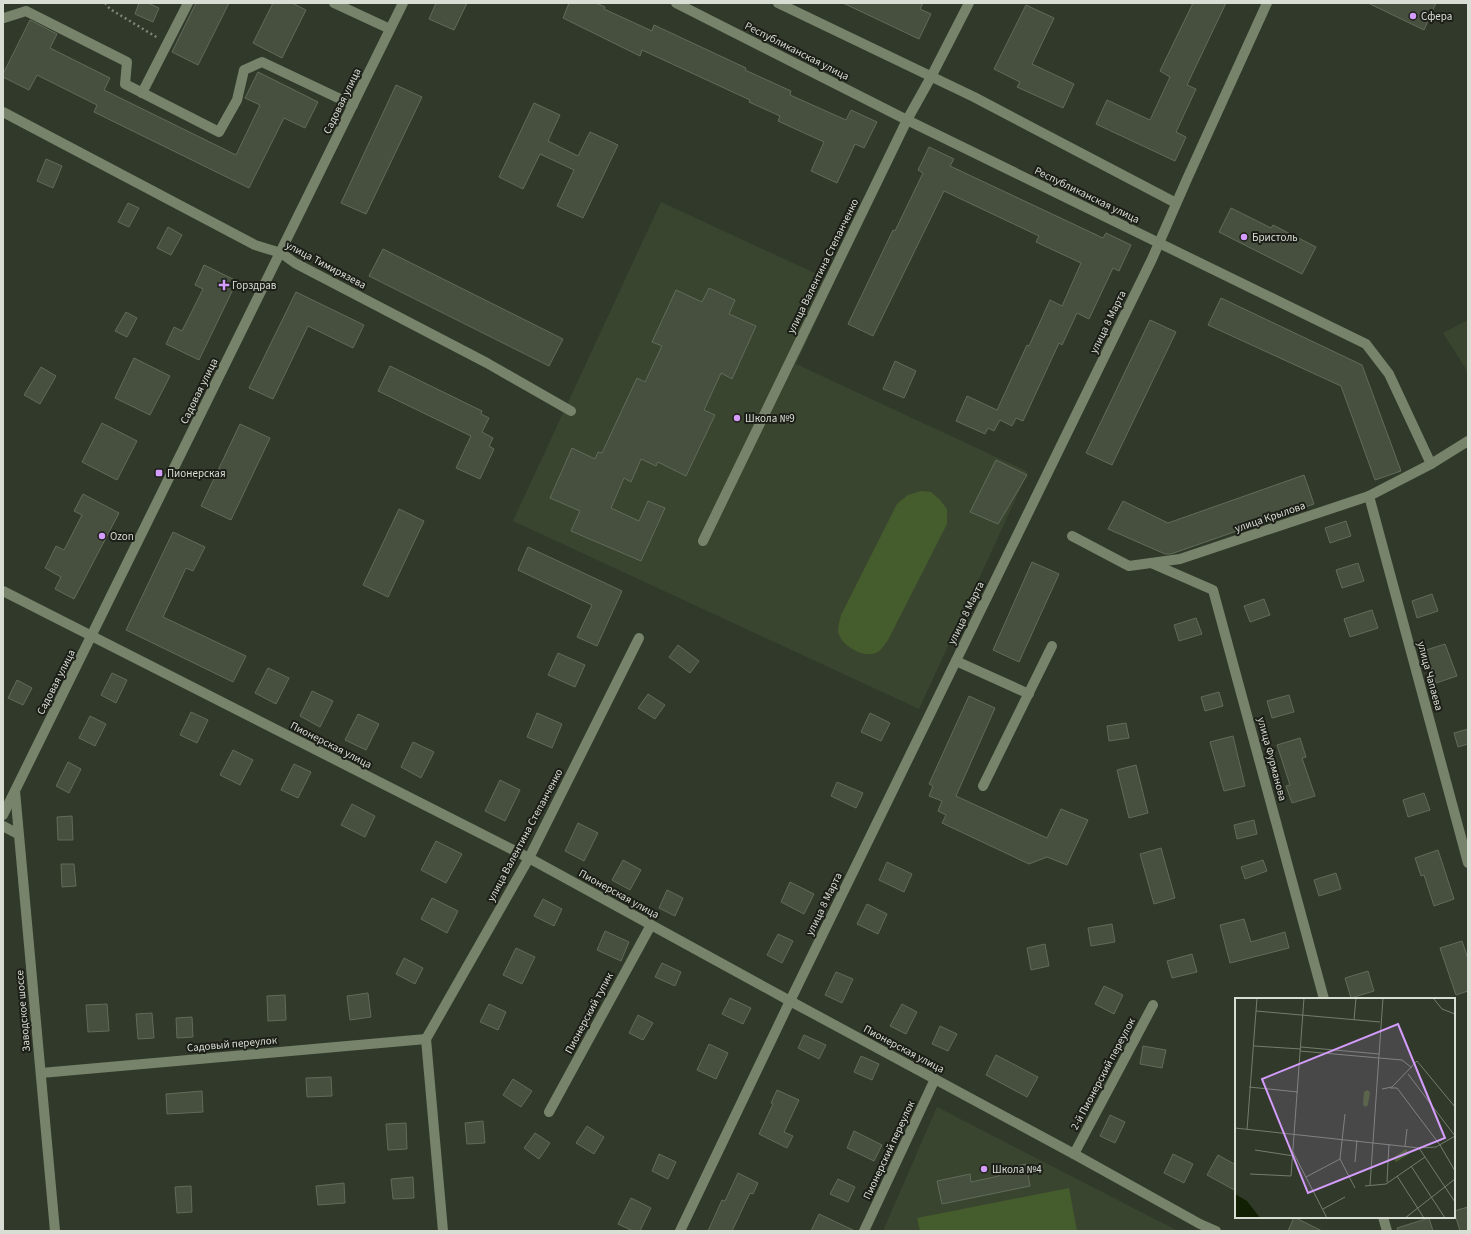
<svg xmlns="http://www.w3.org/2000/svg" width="1471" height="1234" viewBox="0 0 1471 1234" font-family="'Source Sans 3',sans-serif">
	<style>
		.built { fill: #3a452f }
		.green { fill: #455c2d }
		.building { fill: #47503f; stroke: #626b5a }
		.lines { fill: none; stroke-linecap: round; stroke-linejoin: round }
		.path { stroke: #7f8679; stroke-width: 2.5; stroke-dasharray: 2 3; stroke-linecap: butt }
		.minor { stroke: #77846b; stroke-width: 10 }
		.poi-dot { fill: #d49cfc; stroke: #1c1f18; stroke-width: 1.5 }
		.labels { text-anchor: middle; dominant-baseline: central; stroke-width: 4; stroke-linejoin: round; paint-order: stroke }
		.poi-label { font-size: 11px; fill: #d8ded4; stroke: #1c1f18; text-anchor: start }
		.street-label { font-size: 11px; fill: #d8ded4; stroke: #1c1f18 }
		.inset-road { fill: none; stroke: #747c6e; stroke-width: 1 }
		.view { fill: #d49cfc; fill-opacity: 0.15; stroke: #d49cfc; stroke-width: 2 }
		.inset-edge { fill: none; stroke: #d8ded4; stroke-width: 2 }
	</style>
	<rect width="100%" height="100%" fill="#313a2a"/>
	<g class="built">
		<polygon points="661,202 834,282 796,364 1028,472 919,709 513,521"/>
		<polygon points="1468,320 1468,372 1443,333"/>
		<polygon points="937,1107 1178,1231 883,1231"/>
	</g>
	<g class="green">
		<path d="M921 491 931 492 940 500 947 509V524L888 640C885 644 881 650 878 652 864 660 840 645 838 631 838 626 840 620 841 615L897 504 908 495Z"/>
		<polygon points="1069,1188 1077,1231 920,1231 917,1218"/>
	</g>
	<g class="building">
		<polygon points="139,3 148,3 159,8 153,22 135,14"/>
		<polygon points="196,3 229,3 198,65 172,52"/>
		<polygon points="273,3 292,3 306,10 282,58 253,43"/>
		<polygon points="436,3 467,3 454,30 429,19"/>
		<polygon points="569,3 596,3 605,7 604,9 652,31 654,25 746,68 745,70 791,91 790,95 846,120 851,110 877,122 864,148 855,144 837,183 811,171 824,142 778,121 780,116 749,102 750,100 642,50 640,56 563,18"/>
		<polygon points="843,3 923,3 920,9 931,14 919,39"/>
		<polygon points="1193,3 1226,3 1187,85 1196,89 1176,132 1186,137 1175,161 1096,124 1107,100 1150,120 1170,77 1160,71"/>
		<polygon points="1368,3 1436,3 1424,30"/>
		<polygon points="1026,5 1054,18 1032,64 1074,84 1063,108 1017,87 1020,82 994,69"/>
		<polygon points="30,20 57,34 50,48 110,78 104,90 236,155 260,105 245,98 258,72 318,102 305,128 284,118 249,188 94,112 97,105 37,75 29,90 3,77 3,74"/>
		<polygon points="396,85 422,97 366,214 341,203"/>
		<polygon points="534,103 560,115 548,141 578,156 590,132 618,145 583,218 557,206 574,170 540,154 523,189 499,177"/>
		<polygon points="929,147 954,159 950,166 1103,238 1106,233 1131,245 1119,271 1113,268 1089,319 1077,313 1062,345 1059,343 1023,421 1016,418 1012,426 1000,420 994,431 988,428 985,434 956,421 967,396 997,410 1027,345 1029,346 1050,300 1062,306 1081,263 1036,242 1039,236 944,191 873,336 848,324 893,230 895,231 923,173 918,170"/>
		<polygon points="46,159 62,166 53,188 37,181"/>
		<polygon points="128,203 139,208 129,227 118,222"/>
		<polygon points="1231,208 1271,228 1273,225 1316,247 1302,274 1219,232"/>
		<polygon points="168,227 182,235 171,255 157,248"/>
		<polygon points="383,249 563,339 549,366 369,276"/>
		<polygon points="204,265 237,281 199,360 166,344 174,327 182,331 203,289 195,285"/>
		<polygon points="709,288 735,300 729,314 756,326 732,379 721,373 704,410 715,415 686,476 658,462 656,466 641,459 631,482 624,478 611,508 639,521 648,501 665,508 641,561 571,531 580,511 550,498 572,448 595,459 598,452 602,453 637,378 645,382 662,346 652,342 676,290 702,302"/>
		<polygon points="296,292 364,325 353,348 308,326 273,399 249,388"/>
		<polygon points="1221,298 1362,365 1401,471 1375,480 1341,386 1208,325"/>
		<polygon points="126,312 137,318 127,337 115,331"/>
		<polygon points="1150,320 1176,332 1112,465 1086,453"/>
		<polygon points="134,358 170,376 150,415 115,398"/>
		<polygon points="895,361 916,371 904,398 883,389"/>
		<polygon points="390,366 482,411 481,414 489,418 482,432 493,438 489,446 494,449 480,479 456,468 471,436 378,391"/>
		<polygon points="41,367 56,376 40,404 24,395"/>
		<polygon points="102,423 137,441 117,480 82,462"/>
		<polygon points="240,424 270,438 231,520 201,506"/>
		<polygon points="996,460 1027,475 998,524 970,512"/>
		<polygon points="1304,475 1314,504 1171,554 1165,554 1108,529 1123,501 1168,523"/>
		<polygon points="83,494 119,513 74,599 55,589 61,577 45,568 56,546 64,550 82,515 74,511"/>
		<polygon points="399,509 424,521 388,597 363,585"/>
		<polygon points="1346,521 1351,536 1330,543 1325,528"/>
		<polygon points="173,532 205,547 193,571 186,568 163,617 246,656 233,682 126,630"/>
		<polygon points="528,547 622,591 597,646 577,637 592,605 518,570"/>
		<polygon points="1032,562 1059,574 1019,662 993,650"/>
		<polygon points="1358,563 1364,581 1342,588 1336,570"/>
		<polygon points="1432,594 1438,611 1417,618 1412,601"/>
		<polygon points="1264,599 1270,615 1250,622 1244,606"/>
		<polygon points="1372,610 1378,628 1350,637 1344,619"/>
		<polygon points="1196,618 1202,634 1179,641 1174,625"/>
		<polygon points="1445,644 1457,676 1436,683 1430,664 1427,665 1423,651"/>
		<polygon points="678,645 699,661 690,673 669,657"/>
		<polygon points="558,653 585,665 575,687 548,675"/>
		<polygon points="268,668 289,678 276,704 255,693"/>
		<polygon points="112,673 127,680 116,703 101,695"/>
		<polygon points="17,680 32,688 23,705 8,698"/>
		<polygon points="312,691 333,701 320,727 300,716"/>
		<polygon points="1219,692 1223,706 1205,711 1201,697"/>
		<polygon points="648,694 665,705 655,719 638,708"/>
		<polygon points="1289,695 1294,712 1272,718 1267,701"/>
		<polygon points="969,696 995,708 956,796 1047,838 1061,809 1088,820 1067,865 1047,857 1029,864 942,823 946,815 938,811 942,801 929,796 933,786 929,784"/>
		<polygon points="191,712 208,720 197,743 180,735"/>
		<polygon points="537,713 562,724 552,748 527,737"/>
		<polygon points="870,713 890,723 881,741 861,732"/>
		<polygon points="358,714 379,724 366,750 345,740"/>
		<polygon points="90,716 106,724 95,746 79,738"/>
		<polygon points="1126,723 1129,738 1109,741 1107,726"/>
		<polygon points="1468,729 1468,744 1458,747 1454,733"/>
		<polygon points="1233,736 1245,786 1224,791 1210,742"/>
		<polygon points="1300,738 1306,757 1302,758 1315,796 1292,803 1286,786 1290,785 1277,745"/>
		<polygon points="413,742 434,752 421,778 401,767"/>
		<polygon points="233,750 253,760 240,785 220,775"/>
		<polygon points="68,762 81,769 69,793 56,786"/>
		<polygon points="294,764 311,772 298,798 281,790"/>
		<polygon points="1136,765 1148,813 1129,818 1117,770"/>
		<polygon points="500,780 520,790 505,821 485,811"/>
		<polygon points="837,782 863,793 856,808 831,796"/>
		<polygon points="1424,793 1430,810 1408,817 1403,800"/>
		<polygon points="352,804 375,816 365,837 341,825"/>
		<polygon points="72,816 73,840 58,840 57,817"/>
		<polygon points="1254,820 1257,834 1237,839 1234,825"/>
		<polygon points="578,823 598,833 584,861 565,851"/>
		<polygon points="436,841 462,854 446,883 421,870"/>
		<polygon points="1161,848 1175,898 1154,904 1140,854"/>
		<polygon points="1438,850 1454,899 1434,906 1424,875 1421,876 1415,858"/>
		<polygon points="623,860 641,870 630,890 612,880"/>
		<polygon points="1263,860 1267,871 1245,879 1241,867"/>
		<polygon points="887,862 912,874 904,892 879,880"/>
		<polygon points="61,864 74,864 76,886 62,887"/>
		<polygon points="1336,873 1341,889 1319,896 1314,880"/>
		<polygon points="790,882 814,894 804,914 781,902"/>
		<polygon points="667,890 683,898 675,916 659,908"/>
		<polygon points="432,898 458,911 447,933 421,919"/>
		<polygon points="543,899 562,909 554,926 534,916"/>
		<polygon points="867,904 887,914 878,934 857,924"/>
		<polygon points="1244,919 1251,942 1285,932 1289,948 1230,963 1220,925"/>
		<polygon points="1112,924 1115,942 1091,946 1088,928"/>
		<polygon points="605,931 629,942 621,961 597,950"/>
		<polygon points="778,934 793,941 782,963 767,955"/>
		<polygon points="1462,941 1468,959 1468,991 1456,995 1440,948"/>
		<polygon points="1045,944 1049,966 1031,970 1027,948"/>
		<polygon points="516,948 535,957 522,984 503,975"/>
		<polygon points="1192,954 1197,972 1172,978 1167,961"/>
		<polygon points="404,958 423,968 415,984 396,974"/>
		<polygon points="662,963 681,972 675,986 655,977"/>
		<polygon points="1368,971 1374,991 1351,998 1345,978"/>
		<polygon points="836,972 853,979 842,1003 825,995"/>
		<polygon points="1104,986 1123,995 1114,1014 1095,1004"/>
		<polygon points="368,993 371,1017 350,1020 347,996"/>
		<polygon points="285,995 286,1020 268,1021 267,996"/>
		<polygon points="730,998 751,1008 743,1024 722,1014"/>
		<polygon points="107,1004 109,1031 88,1032 86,1005"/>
		<polygon points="489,1004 506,1012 498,1030 480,1022"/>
		<polygon points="902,1004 917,1012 906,1034 890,1026"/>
		<polygon points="152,1013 154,1038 138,1039 136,1014"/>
		<polygon points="638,1015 653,1023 643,1040 629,1033"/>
		<polygon points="192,1017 193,1037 177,1038 176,1018"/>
		<polygon points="940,1026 957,1034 948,1051 932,1044"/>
		<polygon points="804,1035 826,1045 819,1059 798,1048"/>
		<polygon points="709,1044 728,1053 716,1079 697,1070"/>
		<polygon points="1143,1046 1166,1050 1162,1068 1140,1064"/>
		<polygon points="996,1055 1038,1077 1027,1097 986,1075"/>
		<polygon points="861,1056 879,1064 872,1080 854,1072"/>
		<polygon points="331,1077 332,1096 307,1097 306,1078"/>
		<polygon points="513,1079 532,1091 521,1107 503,1095"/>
		<polygon points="777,1090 799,1100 784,1132 793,1136 787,1148 759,1134 773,1104 771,1103"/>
		<polygon points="202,1091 203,1112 167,1114 166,1094"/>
		<polygon points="1110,1115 1125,1122 1115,1143 1100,1136"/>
		<polygon points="483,1121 485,1143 467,1144 465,1123"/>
		<polygon points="406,1123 407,1149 388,1150 386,1124"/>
		<polygon points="587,1126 604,1137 594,1154 576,1143"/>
		<polygon points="854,1131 882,1145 874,1161 847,1148"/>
		<polygon points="535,1133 550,1143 539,1159 524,1148"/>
		<polygon points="659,1154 676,1162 668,1179 652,1171"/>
		<polygon points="1173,1154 1193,1164 1184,1183 1164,1173"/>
		<polygon points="1218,1155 1236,1165 1236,1191 1207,1175"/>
		<polygon points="1026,1164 1030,1186 942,1204 937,1181 970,1174 971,1182 999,1176 998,1170"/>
		<polygon points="738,1173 758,1183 753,1194 750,1193 732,1231 708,1231 722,1200 725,1201"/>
		<polygon points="413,1177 414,1198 393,1199 391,1179"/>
		<polygon points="838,1179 855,1187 848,1202 830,1194"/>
		<polygon points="344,1183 345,1203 318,1205 316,1186"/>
		<polygon points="191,1186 192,1212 177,1213 175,1187"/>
		<polygon points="631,1198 651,1208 640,1231 633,1231 618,1224"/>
		<polygon points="1468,1207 1468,1231 1460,1231 1454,1211"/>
		<polygon points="819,1214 855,1231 811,1231"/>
		<polygon points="1294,1217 1322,1231 1288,1231"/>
		<polygon points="1429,1218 1433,1231 1398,1231 1397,1228"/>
	</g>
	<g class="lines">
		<polyline class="path" points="105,3 110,9 158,38"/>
		<g class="minor">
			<polyline points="334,3 390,29"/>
			<polyline points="676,3 907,120 1366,344 1389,374 1431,464"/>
			<polyline points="778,3 974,97 1176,203"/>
			<polyline points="4,18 26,11 127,62 125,84 219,132 237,100 244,70 262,62 353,105"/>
			<polyline points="142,93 188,3"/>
			<polyline points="3,112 255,245 281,253 295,263 487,363 571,411"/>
			<polyline points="1369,496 1468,863"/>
			<polyline points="1072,536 1129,566 1180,559 1369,496 1431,464 1468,441"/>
			<polyline points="703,541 907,120 931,77 969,3"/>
			<polyline points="1151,563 1213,590 1324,999"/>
			<polyline points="3,591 529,858 790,1001 1074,1154 1200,1224 1216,1231"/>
			<polyline points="956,661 1029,694"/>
			<polyline points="983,786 1052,646"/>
			<polyline points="15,791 55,1231"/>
			<polyline points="3,815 403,3"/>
			<polyline points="3,826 18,834"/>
			<polyline points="426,1039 529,858 639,638"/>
			<polyline points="426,1039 443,1231"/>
			<polyline points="41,1073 426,1039"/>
			<polyline points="549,1112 651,925"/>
			<polyline points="1074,1154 1153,1005"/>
			<polyline points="1383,1217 1387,1231"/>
			<polyline points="680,1231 790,1001 1152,259 1187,179 1267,3"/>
			<polyline points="864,1231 935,1079"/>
		</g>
	</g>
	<g class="poi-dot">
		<circle cx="1413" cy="16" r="4"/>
		<circle cx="1244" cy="237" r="4"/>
		<path d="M222 279h4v4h4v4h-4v4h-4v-4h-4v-4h4z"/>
		<circle cx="737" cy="418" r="4"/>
		<rect x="155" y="469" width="8" height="8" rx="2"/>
		<circle cx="102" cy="536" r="4"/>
		<circle cx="984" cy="1169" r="4"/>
	</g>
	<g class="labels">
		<g class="poi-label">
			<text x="1421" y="16">Сфера</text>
			<text x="1252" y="237">Бристоль</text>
			<text x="232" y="285">Горздрав</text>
			<text x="745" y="418">Школа №9</text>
			<text x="167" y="473">Пионерская</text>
			<text x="110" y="536">Ozon</text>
			<text x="992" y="1169">Школа №4</text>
		</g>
		<g class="street-label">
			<text transform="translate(797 51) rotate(27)">Республиканская улица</text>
			<text transform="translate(342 101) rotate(-64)">Садовая улица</text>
			<text transform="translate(1087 195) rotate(26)">Республиканская улица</text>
			<text transform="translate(326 265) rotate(28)">улица Тимирязева</text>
			<text transform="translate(823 266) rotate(-64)">улица Валентина Степанченко</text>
			<text transform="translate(1108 322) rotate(-64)">улица 8 Марта</text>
			<text transform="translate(199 391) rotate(-64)">Садовая улица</text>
			<text transform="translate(1270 517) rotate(-19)">улица Крылова</text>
			<text transform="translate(966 613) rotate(-64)">улица 8 Марта</text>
			<text transform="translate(1430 676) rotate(75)">улица Чапаева</text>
			<text transform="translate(56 682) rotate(-63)">Садовая улица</text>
			<text transform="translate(331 745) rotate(27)">Пионерская улица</text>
			<text transform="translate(1272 759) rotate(75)">улица Фурманова</text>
			<text transform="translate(525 835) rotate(-62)">улица Валентина Степанченко</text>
			<text transform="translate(619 894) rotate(29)">Пионерская улица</text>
			<text transform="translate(824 904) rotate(-64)">улица 8 Марта</text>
			<text transform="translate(23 1011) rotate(-95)">Заводское шоссе</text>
			<text transform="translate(589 1013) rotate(-62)">Пионерский тупик</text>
			<text transform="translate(232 1044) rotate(-5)">Садовый переулок</text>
			<text transform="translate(904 1049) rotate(28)">Пионерская улица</text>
			<text transform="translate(1103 1074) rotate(-62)">2-й Пионерский переулок</text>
			<text transform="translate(889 1150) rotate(-65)">Пионерский переулок</text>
		</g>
	</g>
	<g transform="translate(1235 998)">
		<rect width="220" height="220" fill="#313a2a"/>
		<path d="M132 92 135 94 133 107 131 109 128 107 129 94ZM171 151 174 156 161 164 158 160Z" fill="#455c2d"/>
		<path d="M0 196 12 203 25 220H0Z" fill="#111f02"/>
		<path class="inset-road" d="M198 0 207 11 220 16M21 13 145 24M119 22 121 0M19 48 66 51M66 49 144 56M65 53 167 62 177 70M173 76 220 138M14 89 63 94M155 90H162L205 147 220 173M147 91 157 89 182 63 220 109M0 130 184 150 201 149 220 138M12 132 22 0M170 148 172 131M184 150 220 204M20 152 59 158M58 154 92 220M105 161 110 116M105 161 120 190M120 164 122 142M176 168 210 220M15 176 56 178 69 0M162 178 189 220M71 179 105 161M152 184 154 146M135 187 148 0M130 188 151 186 190 159M88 211 110 199M170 220 220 181"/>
		<path class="view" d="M163 26 210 140 73 195 27 81Z"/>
		<rect width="220" height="220" class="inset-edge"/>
	</g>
	<rect width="1471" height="1234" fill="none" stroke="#d8ded4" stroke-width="8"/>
</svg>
